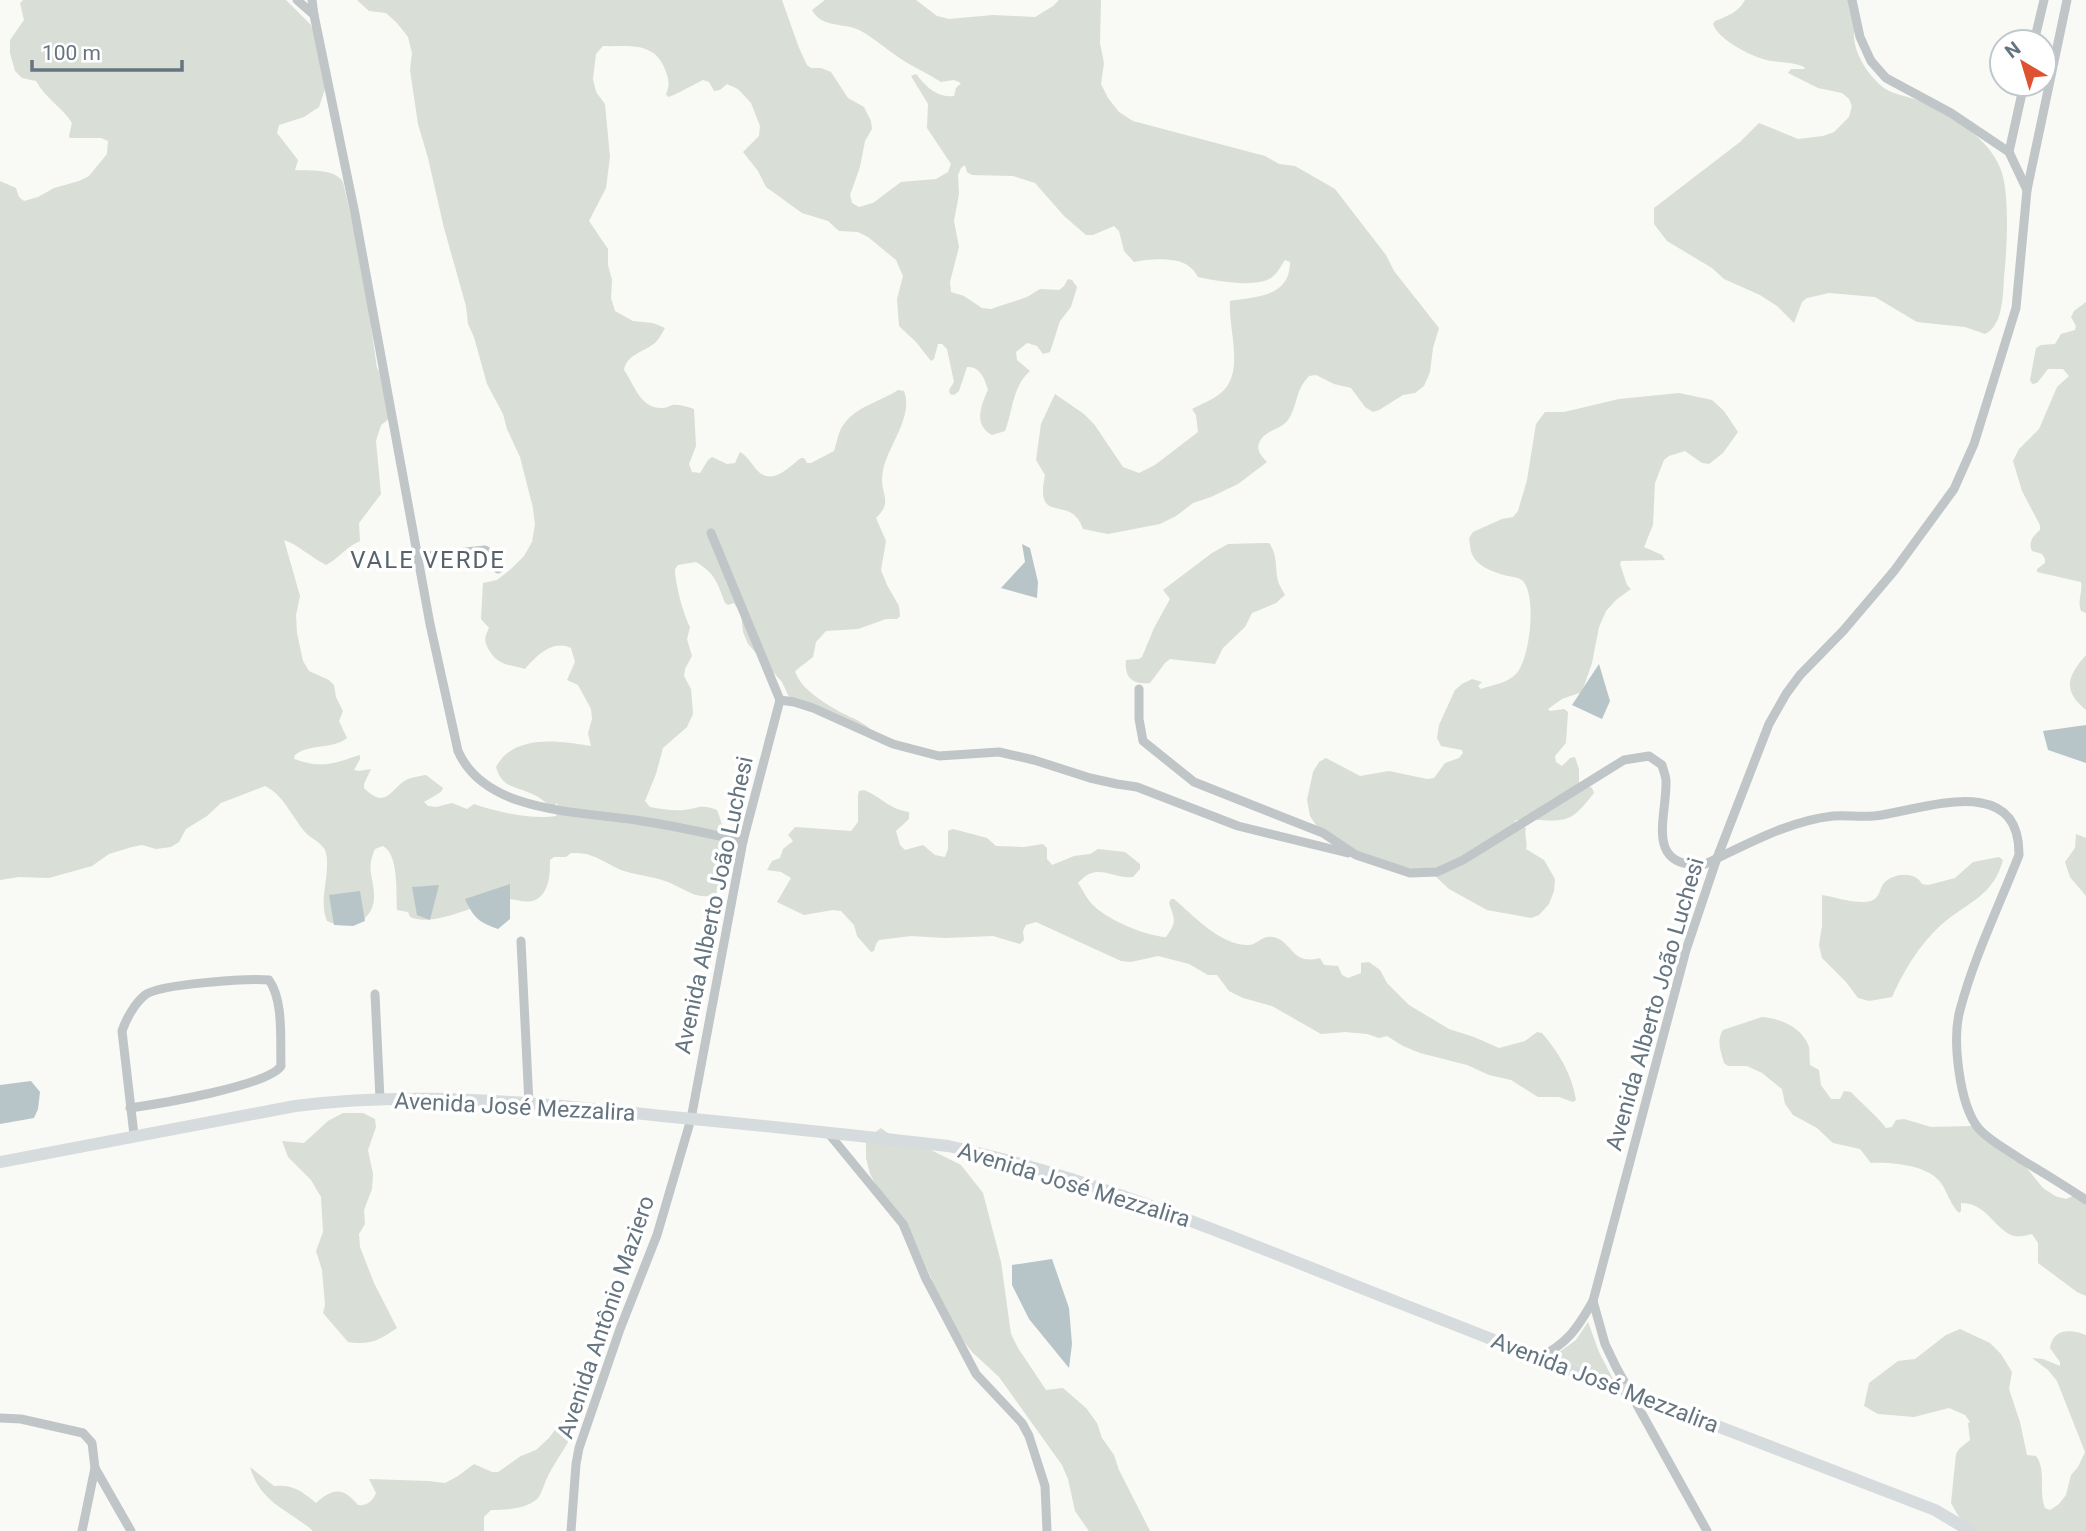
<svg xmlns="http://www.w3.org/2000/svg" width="2086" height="1531" viewBox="0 0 2086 1531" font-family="Roboto,sans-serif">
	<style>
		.green { fill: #d9ded6 }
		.water { fill: #b8c5c8 }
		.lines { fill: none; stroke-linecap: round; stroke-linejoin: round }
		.street { stroke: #c0c5c8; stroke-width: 9 }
		.secondary { stroke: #d6dbde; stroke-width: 12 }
		.labels { text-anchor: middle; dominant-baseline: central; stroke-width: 7; stroke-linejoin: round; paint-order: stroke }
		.street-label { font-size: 23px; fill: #657580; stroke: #fff }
		.neighbourhood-label { font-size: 24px; letter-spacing: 2px; fill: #57636c; stroke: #fff }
	</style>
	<rect width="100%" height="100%" fill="#f9f9f6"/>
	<g class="green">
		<path d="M23 0H286L310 24 319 41 326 86 319 107 304 117 279 125 277 133 298 160 295 170C310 171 334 168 343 182L362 265 377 368 389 386 393 416 381 425 376 441 381 494 359 523 360 541C346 547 339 558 326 565 312 558 297 544 284 540L300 596 296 615 297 633 303 661 309 671 329 680 334 685 336 697 343 711 339 721 347 738C332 750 310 743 295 755L294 759C324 769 331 764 360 755V759L354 770 359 771 371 769 364 784V788C387 811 390 788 408 779 413 777 420 776 426 775L443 788 441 792 424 802 428 806 436 807 452 803 467 809 474 804C497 812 532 820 556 816L559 810 557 803 552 808C546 803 540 797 532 794 515 786 502 788 496 767 514 733 561 741 591 746L588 733 592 719 591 709 578 685 567 680 575 662 571 648C553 639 536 656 525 669 510 665 497 665 489 650 484 641 484 638 489 628L481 619 483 583 497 580 511 569 524 556 532 542 535 525 533 508 520 457 507 429 503 414 487 384 474 337 468 324 466 306 444 228 428 158 418 124 410 70 412 53 408 37 397 23 386 13 369 11 357 0H782L799 48 807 65 811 68H821L831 72 848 98 864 107 871 121 872 129 865 141 860 167 850 195 852 203 859 207 873 203 901 182 936 179 948 172 951 164 927 128 928 104 911 76 916 74C926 86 936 98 954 96L956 88 961 83 954 80 941 82C927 73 911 66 898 57 886 49 874 38 861 31 845 22 822 29 812 10L825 0H916L937 16 949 19 993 15 1035 17 1053 6 1059 0H1101L1100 43 1104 63 1101 84 1108 98 1119 112 1133 121 1265 156 1279 164 1295 166 1335 189 1386 255 1394 271 1439 328 1433 348 1430 372 1424 386 1415 393 1403 395 1379 410 1373 412 1365 407 1351 388 1334 384 1316 375 1309 376C1294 392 1299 403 1288 420 1281 430 1264 430 1259 443 1256 451 1262 456 1267 462L1238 484 1211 497 1193 503 1176 516 1160 524 1108 534 1083 529C1071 492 1034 528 1045 475L1036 460 1041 424 1055 394 1084 414 1094 424 1123 467 1139 473 1155 465 1198 432 1196 415 1192 409C1202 404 1214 399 1222 392 1245 371 1228 329 1230 301 1256 297 1290 297 1290 262L1285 260C1281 266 1277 274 1271 278 1255 288 1216 281 1198 277 1196 274 1194 270 1191 268 1179 256 1149 259 1134 262L1124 251 1119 231 1114 226 1093 235H1086L1064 216 1035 183 1013 176 972 175 967 172 965 165 961 168 958 175 959 194 954 221 959 247 950 282 951 292 964 296 982 308 991 309 1027 297 1040 289 1059 290 1064 286 1068 279 1072 280 1077 287 1071 307 1060 321 1050 352 1043 354 1037 346 1027 343 1016 352 1017 360 1030 371C1012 387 1013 411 1005 431L992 435C973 425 981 405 988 390 985 379 980 366 967 367L959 391 954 395 950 394 949 390 954 382 947 349 942 344H938L934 359 931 361 916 342 899 326 897 299 903 276 896 260 868 237 858 232 839 231 828 221 802 213 766 187 758 171 743 152 759 136 760 126 751 103 738 89 727 84 720 90 714 91 709 82 703 80 674 95 668 97 666 94C671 83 668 77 664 67 653 41 626 47 603 46L596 54 593 79 596 92 605 104 610 157 606 188 589 221 608 249V265L612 280 611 298 615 311 633 321 653 323 665 328C662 333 659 339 655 343 644 352 627 354 624 370 634 384 640 408 661 408 667 408 667 407 672 405 680 404 687 407 694 409L696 446 689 464 692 472 700 473 708 460 712 457 727 464 735 463 740 452C749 457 752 466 760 473 775 484 790 466 801 458H804L807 463H811L834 451C837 443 838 431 844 424 857 406 880 402 898 390L904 391C914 417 887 447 883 471 878 493 895 500 876 518L886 541 881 570 887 585 899 606 900 616 897 619H886L858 629 826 631 816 642 813 657 795 671C800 689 826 704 842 713 852 718 864 722 872 731L789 697 782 682 748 644 743 632 741 614 734 603 728 605 725 603C718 584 715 573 696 562L678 565 675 569C675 583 683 614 690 627L687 639 692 656 685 669 684 676 691 689 693 714 687 727 663 748 656 774 645 801 650 807C661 809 673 811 684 810 699 808 702 804 717 810 725 830 742 890 708 896 694 898 681 887 668 882 652 876 636 875 621 870 611 866 602 859 592 856 586 853 578 853 571 853L566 857H554L550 860C550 873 550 891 537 899 527 905 515 898 505 899 479 902 436 928 410 917L408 912 397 910C396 892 399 855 383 846L375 849C365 870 375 879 374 899 372 923 347 931 327 921 319 901 328 882 327 861 327 857 326 853 325 850 321 842 310 838 305 832 292 817 283 794 265 786L221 803 207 816 186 829 179 842 171 847 156 849 142 845 132 847 109 854 92 866 49 878 19 877 0 880V181L16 188 19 197 24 201 38 197 54 188 79 181 89 176 107 154 108 141 101 138H70L69 136 72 123C62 107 45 98 36 81L22 78 15 71 10 53V40L24 20 20 3Z"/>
		<path d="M1745 0H1856C1856 8 1859 19 1857 27 1855 35 1854 27 1854 37 1855 54 1866 71 1878 83 1891 96 1907 95 1922 102 1951 116 1989 137 2001 170 2010 195 2007 250 2004 277 2003 294 2003 326 1985 334L1965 327 1917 322 1875 297 1829 293 1807 298 1802 302 1794 323 1777 306 1760 295 1724 279 1712 268 1667 241 1654 224V208L1740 142 1759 123 1798 139 1823 136 1834 132 1849 117 1852 106 1849 99 1842 93 1818 88 1788 73 1791 69H1805L1804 67C1793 62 1783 63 1772 61 1755 59 1718 40 1713 24L1715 21C1727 16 1738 13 1745 0Z"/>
		<path d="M2086 302V613L2081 611C2077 599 2083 593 2081 582L2037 572V569L2045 563V559L2042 554 2032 551C2028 542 2033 536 2040 530V525L2022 491 2013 461 2019 449 2039 429 2057 387 2069 376 2063 369H2048L2037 383 2032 384 2030 380 2036 348 2041 345 2055 344 2061 334 2075 330 2076 326 2071 317 2074 311Z"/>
		<path d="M1679 393 1712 400 1724 411 1738 432 1723 453 1709 464 1702 463 1685 451 1669 456 1664 460 1655 483 1653 525 1644 547 1662 555 1665 560 1621 561 1620 564 1627 585 1631 589 1616 600 1606 611 1599 627 1592 663 1582 692 1562 699 1548 709 1550 711 1564 709 1568 712 1566 743 1555 756 1556 762 1562 766 1570 758 1575 757 1579 769V783L1592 788 1594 793C1573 819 1571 822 1537 820 1529 819 1522 819 1514 821L1526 828C1524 838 1528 842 1526 849L1544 860 1555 879 1554 891 1549 904 1539 915 1531 918 1487 910 1449 889 1434 875 1344 850 1316 825 1310 816 1307 800 1313 772 1319 762 1326 758 1360 776 1389 771 1427 779 1434 778 1445 763 1459 758 1463 753 1462 750 1441 746 1437 738 1439 725 1455 690 1462 684 1472 679 1482 682 1478 686 1481 689C1492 685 1508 683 1516 674 1530 659 1537 597 1523 581 1519 577 1513 577 1508 576 1496 573 1477 567 1472 554 1470 550 1470 543 1469 538L1473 532 1502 519 1513 517 1518 511 1527 480 1536 424 1545 412H1564L1619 399Z"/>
		<path d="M1265 543H1269C1279 556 1274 571 1279 584 1281 588 1283 591 1285 595L1276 603 1252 613 1245 627 1223 648 1215 664 1170 659 1165 663 1150 683C1133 685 1124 678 1126 660L1139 659 1142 657 1154 628 1170 599 1163 590 1212 553 1228 544Z"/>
		<path d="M2086 655V710C2062 690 2067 677 2086 655Z"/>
		<path d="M864 790C883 798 889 809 909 812V819L896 831 900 845 905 850 923 845 935 855 945 857 948 849V831L953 829 987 838 996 846 1024 847 1043 844 1047 848V859L1052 865 1074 856 1090 854 1098 849 1125 852 1140 864V869L1133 877C1111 879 1097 861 1078 883 1083 890 1087 900 1094 906 1108 920 1146 936 1166 937 1177 922 1175 920 1169 903L1171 899H1174C1194 916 1220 945 1248 945 1257 945 1262 935 1273 937 1293 941 1291 966 1320 958L1324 965 1338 966 1342 975 1348 978 1361 973V963L1369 962 1380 970 1387 983 1409 1005 1449 1029 1474 1037 1499 1048 1525 1041 1537 1032 1542 1033C1559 1053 1572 1074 1576 1100L1573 1102 1559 1097H1538L1511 1080 1489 1075 1467 1065 1420 1053 1403 1046 1387 1036 1379 1038 1367 1034 1345 1032 1321 1034 1272 1006 1243 998 1229 991 1217 975H1208L1189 964 1158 956 1131 962 1121 961 1036 922 1026 925 1023 931 1024 940 1020 944 993 936 945 938 911 936 879 940 876 944 874 951 871 952 857 936 854 925 841 911 833 910 804 915 777 902 791 878 781 872 767 870 772 861 780 858 783 849 793 841 788 835 795 827 851 831 858 822V795L859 791Z"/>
		<polygon points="2076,834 2086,838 2086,896 2070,877 2065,862 2075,848"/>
		<path d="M1999 857 2003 860C1993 897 1967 902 1941 925 1919 945 1904 970 1892 997L1869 1001 1858 998 1846 982 1822 958 1819 945 1822 926V895C1836 897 1857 905 1871 901 1880 898 1879 889 1884 883 1894 873 1915 871 1922 884L1928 885 1955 878 1973 862Z"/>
		<path d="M1762 1017C1780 1018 1803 1028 1809 1047 1810 1052 1809 1059 1810 1065L1819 1070 1821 1085 1831 1099H1840L1844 1091 1851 1092C1862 1104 1876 1115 1886 1128L1892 1127 1896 1120 1904 1119 1931 1127 1972 1126 2026 1167 2043 1188 2055 1196 2066 1199 2080 1193 2086 1196V1296L2077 1292 2038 1263V1243L2032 1234C2025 1236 2016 1238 2009 1234 1992 1224 1985 1203 1961 1203V1211L1959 1213C1950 1204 1948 1193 1941 1183 1928 1165 1892 1162 1871 1163L1860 1149 1833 1143 1817 1128 1793 1115 1785 1104 1782 1089 1762 1073 1747 1066H1728L1724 1063C1721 1052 1716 1041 1723 1030Z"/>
		<path d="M343 1113H363L375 1119 376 1127 368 1150 373 1174 372 1189 364 1210 365 1224 359 1234 360 1247 374 1283 397 1328C378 1341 371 1345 348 1342L323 1313 325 1305 322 1270 316 1251 323 1232 321 1197 311 1180 288 1157 282 1141 304 1143 328 1121Z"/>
		<polygon points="881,1128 896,1139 931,1150 961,1165 983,1193 1001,1262 1011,1334 1018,1348 1046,1390 1063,1388 1086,1408 1097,1423 1102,1438 1114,1455 1119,1470 1150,1531 1089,1531 1075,1511 1068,1479 1062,1465 999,1377 972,1352 939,1309 931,1278 911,1233 879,1190 870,1174 866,1158 866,1139"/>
		<polygon points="1588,1322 1599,1352 1614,1381 1554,1356 1576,1340"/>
		<path d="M1960 1329 1990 1343 2001 1354 2012 1372 2009 1389 2020 1422 2027 1455 2036 1456C2047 1471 2038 1491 2045 1508L2050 1510 2059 1504 2066 1495 2071 1475 2078 1467 2085 1452 2057 1381 2048 1370 2032 1358 2043 1359 2060 1366V1362L2050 1348C2053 1328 2071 1329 2086 1335V1531H1967L1951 1503 1956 1454 1959 1449 1970 1440 1968 1423 1970 1422 1965 1415 1949 1408 1914 1417 1878 1414 1864 1406 1869 1383 1898 1361 1915 1359 1946 1335Z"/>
		<path d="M575 1405 578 1408C578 1435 558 1455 547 1478 544 1484 542 1493 538 1498 525 1510 507 1509 491 1510L484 1517V1531H313C288 1509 261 1504 250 1467L274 1486C293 1484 302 1491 316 1503 333 1488 343 1487 358 1505 367 1506 373 1501 376 1493L369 1479 428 1481 445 1483 458 1476 474 1464 492 1472H498L521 1456 536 1450 549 1438 571 1408Z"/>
	</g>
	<g class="water">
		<polygon points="1022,544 1030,548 1038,582 1037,598 1001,588 1025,562"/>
		<polygon points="1599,664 1610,701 1602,719 1572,705"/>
		<polygon points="2086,725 2086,763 2048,750 2043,731"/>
		<path d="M510 884V919L498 929C478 922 474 918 465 899Z"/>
		<polygon points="439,885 430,920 417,915 412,887"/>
		<polygon points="360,891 365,921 353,926 334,925 329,895"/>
		<polygon points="31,1081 40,1092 38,1109 34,1118 0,1124 0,1085"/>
		<polygon points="1052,1259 1069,1308 1072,1344 1069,1368 1029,1319 1012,1285 1012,1265"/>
	</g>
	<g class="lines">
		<g class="street">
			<polyline points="297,0 314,15"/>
			<path d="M312 0 314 15 355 214 430 624 458 751C486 815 584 811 642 821 676 826 709 834 743 841"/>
			<polyline points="2034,42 2044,0"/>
			<polyline points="2009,152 2024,84"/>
			<polyline points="2027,190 2067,0"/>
			<polyline points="711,533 780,700"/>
			<polyline points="418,557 485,550 490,553 498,569"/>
			<path d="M1139 689V719L1143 741 1194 782 1323 833 1356 855 1410 873 1437 872 1463 860 1624 760 1649 756 1662 765C1663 770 1666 776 1666 781 1667 817 1644 867 1703 865 1744 846 1787 821 1833 816 1849 815 1866 818 1882 815 1929 807 2020 774 2019 855 1999 906 1974 957 1960 1010 1952 1039 1959 1105 1979 1129 1991 1142 2008 1150 2022 1160 2044 1173 2065 1186 2086 1200"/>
			<polyline points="780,700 794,702 813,708 893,744 939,756 999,752 1034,760 1090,778 1117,784 1137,787 1238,826 1348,853"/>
			<polyline points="521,941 529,1104"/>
			<polyline points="375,994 380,1099"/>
			<path d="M130 1108C158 1104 268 1086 281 1066 280 1041 284 1001 269 980 250 978 159 984 145 995 135 1003 126 1019 122 1031L134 1135"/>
			<polyline points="829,1134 903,1224 926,1279 976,1374 1022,1423 1029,1436 1045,1486 1047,1531"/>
			<polyline points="1593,1301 1605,1344 1616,1367 1707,1531"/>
			<path d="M1538 1358C1567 1344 1577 1329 1593 1301L1686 950 1717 858 1769 724 1786 694 1800 675 1843 631 1894 571 1954 489 1974 444 2016 308 2027 190 2009 152 1951 113 1886 78 1871 61 1860 37 1852 0"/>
			<polyline points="0,1418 21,1419 83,1433 92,1443 95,1468 82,1531"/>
			<polyline points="95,1468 131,1531"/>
			<polyline points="571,1531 576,1464 579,1448 620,1329 657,1235 691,1119 743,841 780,700"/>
		</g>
		<path class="secondary" d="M0 1162 295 1106C416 1090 541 1103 662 1116 757 1125 852 1135 948 1146 1105 1180 1253 1246 1402 1304 1579 1374 1757 1441 1935 1510L1970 1531"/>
	</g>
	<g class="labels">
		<g class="street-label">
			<text transform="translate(714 905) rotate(-78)">Avenida Alberto João Luchesi</text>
			<text transform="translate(1655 1004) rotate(-74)">Avenida Alberto João Luchesi</text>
			<text transform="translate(515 1107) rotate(3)">Avenida José Mezzalira</text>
			<text transform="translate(1074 1185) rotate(17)">Avenida José Mezzalira</text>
			<text transform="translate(606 1317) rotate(-71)">Avenida Antônio Maziero</text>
			<text transform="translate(1605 1383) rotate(21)">Avenida José Mezzalira</text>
		</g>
		<g class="neighbourhood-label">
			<text x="428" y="560">VALE VERDE</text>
		</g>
	</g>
	<g transform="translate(2023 63) rotate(322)"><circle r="33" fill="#ffffff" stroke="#c1c8cc" stroke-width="2"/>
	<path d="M0-5L12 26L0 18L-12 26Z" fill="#de5232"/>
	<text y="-10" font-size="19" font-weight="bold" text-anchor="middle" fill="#657580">N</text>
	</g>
	<path d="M32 60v10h150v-10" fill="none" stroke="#657580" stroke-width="3.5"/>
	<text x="42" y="60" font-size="21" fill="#657580" stroke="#ffffff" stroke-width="5" paint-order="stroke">100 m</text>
</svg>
